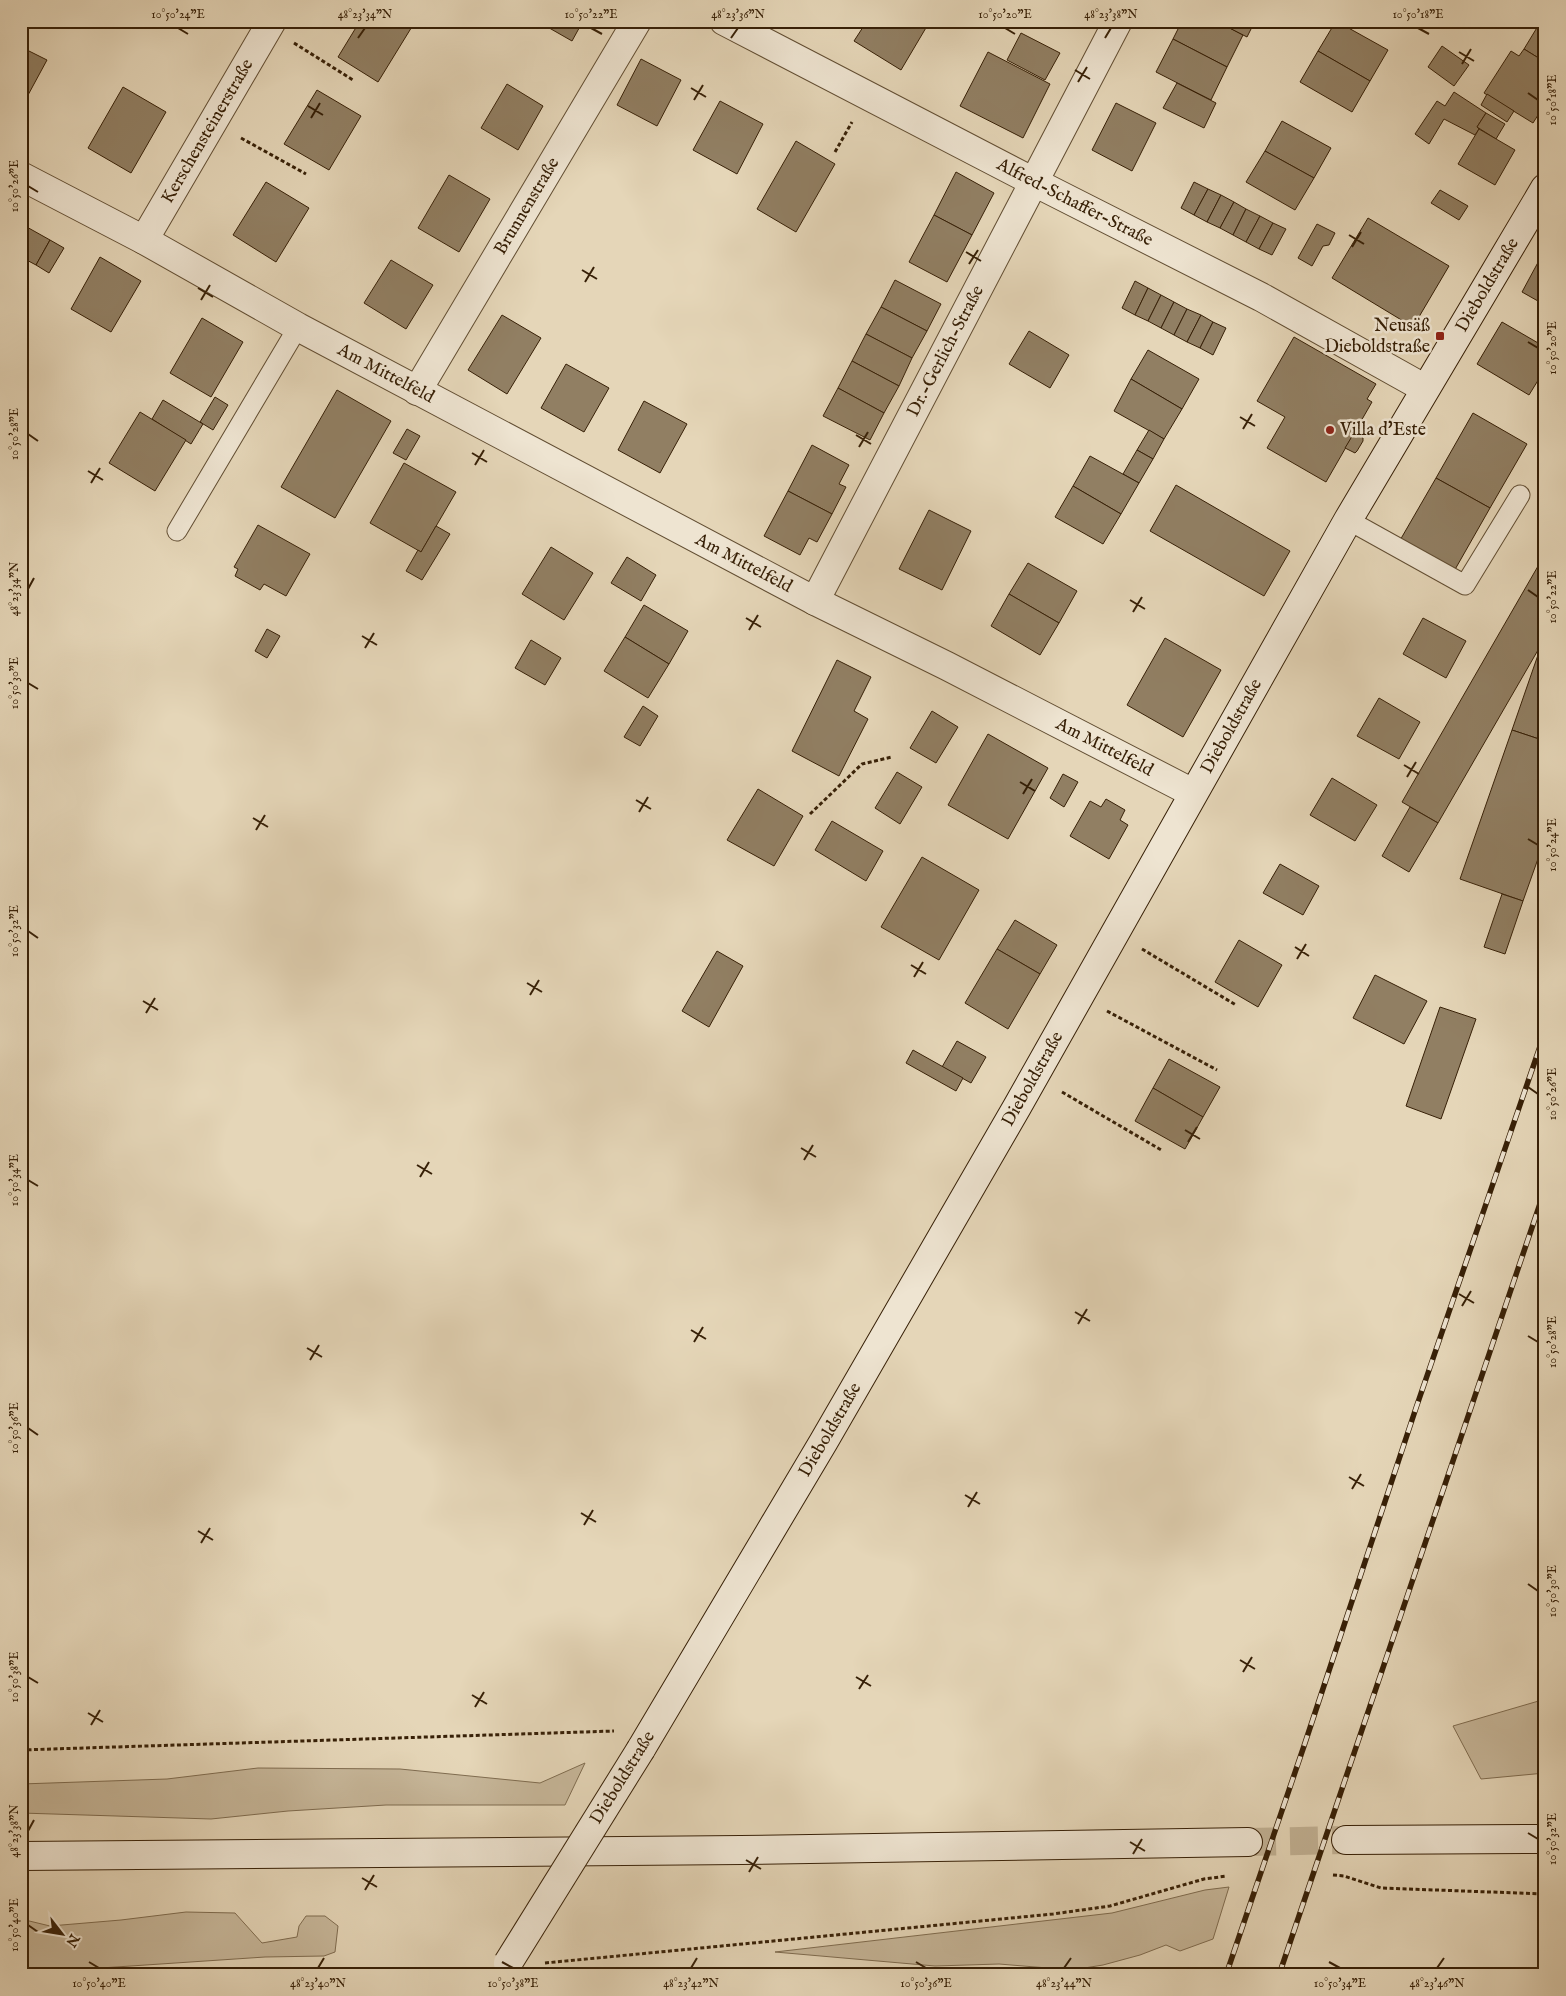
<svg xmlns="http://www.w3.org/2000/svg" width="1566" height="1996" viewBox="0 0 1566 1996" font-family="'IM FELL English',serif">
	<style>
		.green { fill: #c7b79a; stroke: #7f6c50 }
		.building { fill: #917f63; stroke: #372007 }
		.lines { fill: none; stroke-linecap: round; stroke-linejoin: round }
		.secondary-tunnel { stroke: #c2b295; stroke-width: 28; stroke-dasharray: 28 14; stroke-linecap: butt }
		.lane-casing { stroke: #624e33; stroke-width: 21 }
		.street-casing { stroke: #624e33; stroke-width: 30 }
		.secondary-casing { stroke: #372007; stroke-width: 30 }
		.path { stroke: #372007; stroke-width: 3; stroke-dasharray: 4 2.5; stroke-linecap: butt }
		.lane { stroke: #eee4d1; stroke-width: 19 }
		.street { stroke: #eee4d1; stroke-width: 28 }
		.secondary { stroke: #eee4d1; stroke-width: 28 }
		.rail-casing { stroke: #372007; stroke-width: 5.5 }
		.rail { stroke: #eee4d1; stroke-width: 4; stroke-dasharray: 11; stroke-linecap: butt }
		.secondary-bridge-casing { stroke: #372007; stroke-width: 30; stroke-linecap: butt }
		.secondary-bridge { stroke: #eee4d1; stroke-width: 28 }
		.ticks { fill: none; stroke: #372007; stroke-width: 2 }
		.poi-dot { fill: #8f2418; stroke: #eee4d1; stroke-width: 2 }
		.labels { text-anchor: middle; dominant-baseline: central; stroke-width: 5; stroke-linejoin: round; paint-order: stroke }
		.street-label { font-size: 18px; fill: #372007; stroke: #eee4d1 }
		.poi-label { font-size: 18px; fill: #372007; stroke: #eee4d1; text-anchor: end }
		.neatline { fill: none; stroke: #372007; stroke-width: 2 }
		.ticks-label { font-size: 12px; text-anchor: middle; fill: #372007 }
	</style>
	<rect width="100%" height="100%" fill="#e5d6b8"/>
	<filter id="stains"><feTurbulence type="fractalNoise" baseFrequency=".004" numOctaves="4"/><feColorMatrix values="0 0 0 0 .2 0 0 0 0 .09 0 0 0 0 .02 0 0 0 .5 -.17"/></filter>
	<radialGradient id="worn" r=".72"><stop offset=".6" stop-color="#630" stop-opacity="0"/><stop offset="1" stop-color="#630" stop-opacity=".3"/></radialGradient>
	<g class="green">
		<polygon points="1542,1700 1545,1700 1545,1773 1481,1779 1453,1726"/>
		<polygon points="585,1763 565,1805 386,1805 288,1811 211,1819 21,1813 21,1784 167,1779 258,1768 400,1769 540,1783"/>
		<polygon points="1229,1887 1213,1939 1180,1951 1166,1945 1140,1955 1103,1965 1072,1970 999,1964 935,1966 775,1952 1112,1913 1205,1890"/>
		<polygon points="186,1912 235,1913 262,1943 297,1937 299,1926 306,1916 325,1916 338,1926 335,1952 324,1956 265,1957 86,1969 21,1968 21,1919 50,1926 121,1920"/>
	</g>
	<g class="building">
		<polygon points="360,21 407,21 413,25 378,82 338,57"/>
		<polygon points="537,21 583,21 572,41"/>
		<polygon points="867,21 930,21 901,70 854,41"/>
		<polygon points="1182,21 1216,21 1243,35 1227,67 1173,39"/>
		<polygon points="1216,21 1255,21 1247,37"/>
		<polygon points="1336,21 1388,50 1370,81 1318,51"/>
		<polygon points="1541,21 1545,21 1545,62 1524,49"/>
		<polygon points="1021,33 1060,53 1045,80 1007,60"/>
		<polygon points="1173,39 1227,67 1211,100 1156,72"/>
		<polygon points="1442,46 1469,65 1454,86 1428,67"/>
		<polygon points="21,47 47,60 21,108"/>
		<polygon points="1524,49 1545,62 1545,104 1533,123 1484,93 1511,51 1519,56"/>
		<polygon points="1318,51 1370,81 1352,112 1300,82"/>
		<polygon points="988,52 1050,84 1023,138 960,106"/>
		<polygon points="641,59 681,80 657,126 617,105"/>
		<polygon points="1177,83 1216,103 1204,128 1163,108"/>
		<polygon points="507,84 543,106 518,150 481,128"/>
		<polygon points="123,87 166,112 131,173 88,148"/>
		<polygon points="317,90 361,116 329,170 284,144"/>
		<polygon points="1454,92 1486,113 1477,127 1479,129 1475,135 1444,119 1429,144 1415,134 1437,101 1445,106"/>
		<polygon points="1487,94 1514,111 1507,122 1481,105"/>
		<polygon points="720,101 763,124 737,174 693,150"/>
		<polygon points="1116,103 1156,123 1132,171 1092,150"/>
		<polygon points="1486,113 1505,124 1496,139 1477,127"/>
		<polygon points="1282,121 1331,148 1314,178 1265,151"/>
		<polygon points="1479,129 1515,150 1495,185 1458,164"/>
		<polygon points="796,141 835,164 796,232 757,209"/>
		<polygon points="1265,151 1314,178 1295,210 1246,182"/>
		<polygon points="956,172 994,193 972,235 934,215"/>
		<polygon points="449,175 490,199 459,252 418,228"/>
		<polygon points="266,182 309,208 276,262 233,235"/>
		<polygon points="1194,182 1208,189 1194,215 1181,208"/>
		<polygon points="1208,189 1221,195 1207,222 1194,215"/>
		<polygon points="1440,190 1468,206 1459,220 1431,203"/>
		<polygon points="1221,195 1234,202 1220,228 1207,222"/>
		<polygon points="1234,202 1246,209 1233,235 1220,228"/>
		<polygon points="1246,209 1260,216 1246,242 1233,235"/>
		<polygon points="934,215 972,235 947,282 909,262"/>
		<polygon points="1260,216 1273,223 1259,249 1246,242"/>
		<polygon points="1368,218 1449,266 1413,327 1332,278"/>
		<polygon points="1273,223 1286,229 1272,255 1259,249"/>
		<polygon points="1317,224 1335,233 1329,245 1323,246 1312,266 1298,258"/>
		<polygon points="25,226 50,240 36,265 21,257 21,233"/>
		<polygon points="50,240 64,248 49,273 36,265"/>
		<polygon points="1542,255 1545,257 1545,305 1522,292"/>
		<polygon points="100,257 141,281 111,332 71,309"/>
		<polygon points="391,260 433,285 406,329 364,303"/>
		<polygon points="895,280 941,304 927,331 881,307"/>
		<polygon points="1135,281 1148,288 1135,315 1122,308"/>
		<polygon points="1148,288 1161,295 1148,321 1135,315"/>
		<polygon points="1161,295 1174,302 1161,328 1148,321"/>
		<polygon points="1174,302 1187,309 1174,335 1161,328"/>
		<polygon points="881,307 927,331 912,358 866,334"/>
		<polygon points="1187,309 1201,315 1187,342 1174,335"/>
		<polygon points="502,315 541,338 507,394 468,370"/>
		<polygon points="1201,315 1213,322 1200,348 1187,342"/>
		<polygon points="202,318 243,342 211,397 170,373"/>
		<polygon points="1213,322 1226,328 1213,355 1200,348"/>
		<polygon points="1502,322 1545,347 1545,369 1529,395 1477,364"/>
		<polygon points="1029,331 1069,355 1050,388 1009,364"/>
		<polygon points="866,334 912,358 899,386 852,361"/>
		<polygon points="1294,337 1376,384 1367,399 1372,402 1326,482 1267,448 1285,417 1257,401"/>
		<polygon points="1148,350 1199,379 1182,409 1131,379"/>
		<polygon points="852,361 899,386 884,413 838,388"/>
		<polygon points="566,364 609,388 584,432 541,408"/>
		<polygon points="1131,379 1182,409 1164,439 1114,411"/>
		<polygon points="838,388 884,413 870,440 823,416"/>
		<polygon points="337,390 391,421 335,518 281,487"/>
		<polygon points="215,397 228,405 213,430 200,422"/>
		<polygon points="163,400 203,424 191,444 152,419"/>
		<polygon points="644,401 687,424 660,473 618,450"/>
		<polygon points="140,412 186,440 155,491 109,463"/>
		<polygon points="1473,413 1527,444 1490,508 1436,478"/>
		<polygon points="407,429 420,436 406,460 393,453"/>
		<polygon points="1149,430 1164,439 1153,459 1137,450"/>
		<polygon points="1354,433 1363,438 1363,441 1357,451 1355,453 1345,448"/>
		<polygon points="812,445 849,465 839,484 846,487 832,514 788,491"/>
		<polygon points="1137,450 1153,459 1139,483 1123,474"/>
		<polygon points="1090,456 1139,483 1121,514 1073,486"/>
		<polygon points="404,463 456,492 421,552 370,523"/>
		<polygon points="1436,478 1490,508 1453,573 1399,542"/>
		<polygon points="1176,485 1290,551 1264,596 1150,531"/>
		<polygon points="1073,486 1121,514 1103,544 1055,517"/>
		<polygon points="788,491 832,514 817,542 809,538 800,555 764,536"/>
		<polygon points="929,510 971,531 942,590 899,569"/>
		<polygon points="258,525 310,554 286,596 264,584 260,590 235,576 238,569 234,567"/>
		<polygon points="436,526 450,534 422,580 406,571 418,550 421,552"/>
		<polygon points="551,547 593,573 564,620 522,594"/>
		<polygon points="1545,554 1545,638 1438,823 1402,802"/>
		<polygon points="627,557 656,575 641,601 611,583"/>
		<polygon points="1028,563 1077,591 1059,623 1009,594"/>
		<polygon points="1009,594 1059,623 1040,655 991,626"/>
		<polygon points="644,605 688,631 669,664 625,637"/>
		<polygon points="1423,618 1466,641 1446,678 1403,654"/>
		<polygon points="267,629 280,636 267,658 255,651"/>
		<polygon points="625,637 669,664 648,698 604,671"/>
		<polygon points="1165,638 1221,670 1183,737 1127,705"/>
		<polygon points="531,640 561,658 545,685 515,668"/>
		<polygon points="1539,652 1545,654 1545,741 1512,730"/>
		<polygon points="837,660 871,677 854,711 868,719 839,776 792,751"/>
		<polygon points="1379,698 1420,722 1399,759 1357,736"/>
		<polygon points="643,706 658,716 640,746 624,737"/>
		<polygon points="932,711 958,727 936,763 910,748"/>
		<polygon points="1512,730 1545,741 1545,839 1523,901 1460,879"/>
		<polygon points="988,734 1048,768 1008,839 948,805"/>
		<polygon points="897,772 922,787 900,824 875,808"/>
		<polygon points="1063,774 1078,782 1064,807 1050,798"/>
		<polygon points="1332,778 1377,805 1355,841 1310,815"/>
		<polygon points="758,789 803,816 774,866 727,840"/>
		<polygon points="1106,799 1125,810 1120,820 1128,825 1109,859 1070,836 1090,801 1101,807"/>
		<polygon points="1410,807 1438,823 1409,872 1382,856"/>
		<polygon points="832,821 883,851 866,881 815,850"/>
		<polygon points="922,857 979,890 939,960 881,927"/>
		<polygon points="1280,864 1319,886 1303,915 1263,893"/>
		<polygon points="1502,894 1523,901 1505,954 1484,947"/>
		<polygon points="1015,920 1057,945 1040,974 997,949"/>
		<polygon points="1239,940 1282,965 1258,1007 1215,982"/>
		<polygon points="997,949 1040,974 1008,1029 965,1003"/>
		<polygon points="717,951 743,966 709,1027 682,1011"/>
		<polygon points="1375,975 1427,1001 1404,1044 1353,1018"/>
		<polygon points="1440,1007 1476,1019 1441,1119 1406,1106"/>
		<polygon points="957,1041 986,1057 971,1083 942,1067"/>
		<polygon points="913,1050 963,1078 956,1091 906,1063"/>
		<polygon points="1169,1059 1220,1087 1203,1117 1153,1088"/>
		<polygon points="1153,1088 1203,1117 1185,1149 1135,1121"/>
	</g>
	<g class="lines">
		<polyline class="secondary-tunnel" points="1248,1842 1346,1840"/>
		<g class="lane-casing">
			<g id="lane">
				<polyline points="1348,520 1465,585 1520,495"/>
				<polyline points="177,531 298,327"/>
			</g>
		</g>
		<g class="street-casing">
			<g id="street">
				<path id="s1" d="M724 21 1034 182 1261 297 1424 388"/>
				<path id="s2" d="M21 176 144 240 298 327 815 601 947 666 1193 793"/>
				<path id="s3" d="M144 240 272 21"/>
				<path id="s4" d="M417 391 637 21"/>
				<path id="s5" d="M815 601 1118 21"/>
			</g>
		</g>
		<g class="secondary-casing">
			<g id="secondary">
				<path id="s6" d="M641 1749 824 1441 1017 1107 1348 520 1545 188"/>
				<polyline points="1346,1840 1545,1839"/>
				<polyline points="21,1856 741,1850 1248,1842"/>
			</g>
		</g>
		<g class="path">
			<polyline points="294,43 353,80"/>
			<polyline points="241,138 306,174"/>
			<polyline points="835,152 852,122"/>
			<polyline points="810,814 862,764 892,757"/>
			<polyline points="1142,949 1236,1005"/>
			<polyline points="1107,1011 1217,1070"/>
			<polyline points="1062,1092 1163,1151"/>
			<polyline points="21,1750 614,1731"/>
			<polyline points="1333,1875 1344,1876 1381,1888 1545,1894"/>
			<polyline points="545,1963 1053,1914 1110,1906 1204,1879 1227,1876"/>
		</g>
		<use href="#lane" class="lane"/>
		<use href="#street" class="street"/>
		<use href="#secondary" class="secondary"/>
		<g class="rail-casing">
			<g id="rail">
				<polyline points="1226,1975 1304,1746 1416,1408 1545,1032"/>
				<polyline points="1279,1975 1545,1189"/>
			</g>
		</g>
		<use href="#rail" class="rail"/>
		<g class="secondary-bridge-casing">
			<polyline id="secondary-bridge" points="508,1963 641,1749"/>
		</g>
		<use href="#secondary-bridge" class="secondary-bridge"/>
	</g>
	<path class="ticks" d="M178 28 188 34M591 28 602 34M1005 28 1015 34M1418 28 1429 34M358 38 365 28M731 38 738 28M1105 38 1111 28M1459 52 1474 61M1462 64 1471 49M1075 70 1090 79M1078 82 1087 67M691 88 706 97M1528 93 1538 100M694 100 703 85M308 106 323 115M311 118 320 103M28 186 38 192M1349 235 1364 244M1352 247 1361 232M966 252 981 261M969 264 978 250M582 270 597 279M585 282 594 267M198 288 213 297M201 300 210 285M1528 342 1538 348M1240 417 1255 426M1243 429 1252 414M28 434 38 441M856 435 871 444M859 447 868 432M472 453 487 462M475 465 484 450M88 471 103 480M91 483 100 468M28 589 34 578M1528 590 1538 597M1130 600 1145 609M1133 612 1142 597M746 618 761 627M749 630 758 615M362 636 377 645M365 648 374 633M28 683 38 689M1404 765 1419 774M1407 777 1416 762M1020 782 1035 791M1023 794 1032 779M636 800 651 809M639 812 648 797M253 818 268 827M256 830 265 815M1528 839 1538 845M28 931 38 938M1295 947 1309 956M1297 959 1306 944M911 965 926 974M914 977 923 962M527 983 542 992M530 995 539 980M143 1001 158 1010M146 1013 155 998M1528 1087 1538 1094M1185 1130 1200 1139M1188 1142 1197 1127M801 1148 816 1157M804 1160 813 1145M417 1165 432 1174M420 1177 429 1162M28 1180 38 1186M1459 1294 1474 1303M1462 1306 1471 1291M1075 1312 1090 1321M1078 1324 1087 1309M691 1330 706 1339M1528 1336 1538 1342M694 1342 703 1327M307 1348 322 1357M310 1360 319 1345M28 1428 38 1435M1349 1477 1364 1486M1352 1489 1361 1474M965 1495 980 1504M968 1507 977 1492M581 1513 596 1522M584 1525 593 1510M198 1531 213 1540M201 1543 210 1528M1528 1584 1538 1591M1240 1660 1255 1669M1243 1672 1252 1657M28 1677 38 1683M856 1677 871 1686M859 1689 868 1675M472 1695 487 1704M475 1707 484 1692M88 1713 103 1722M91 1725 100 1710M28 1831 34 1820M1528 1833 1538 1839M1130 1842 1145 1851M1133 1854 1142 1839M746 1860 761 1869M749 1872 758 1857M362 1878 377 1887M365 1890 374 1875M28 1925 38 1932M89 1962 99 1968M502 1962 513 1968M916 1962 926 1968M1329 1962 1340 1968M318 1968 324 1958M691 1968 697 1958M1064 1968 1071 1958M1437 1968 1444 1958"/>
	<g class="poi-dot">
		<rect x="1435" y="331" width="10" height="10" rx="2.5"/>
		<circle cx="1330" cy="430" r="5"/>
	</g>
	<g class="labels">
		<g class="street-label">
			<text stroke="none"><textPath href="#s3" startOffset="126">Kerschensteinerstraße</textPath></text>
			<text stroke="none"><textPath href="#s1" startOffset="395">Alfred-Schaffer-Straße</textPath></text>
			<text stroke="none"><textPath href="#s4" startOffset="215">Brunnenstraße</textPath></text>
			<text stroke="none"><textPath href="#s6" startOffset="1691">Dieboldstraße</textPath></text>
			<text stroke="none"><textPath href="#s5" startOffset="282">Dr.-Gerlich-Straße</textPath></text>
			<text stroke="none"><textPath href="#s2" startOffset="415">Am Mittelfeld</textPath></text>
			<text stroke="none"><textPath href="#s2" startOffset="820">Am Mittelfeld</textPath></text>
			<text stroke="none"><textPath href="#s6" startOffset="1181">Dieboldstraße</textPath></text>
			<text stroke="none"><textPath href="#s2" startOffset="1225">Am Mittelfeld</textPath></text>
			<text stroke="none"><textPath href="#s6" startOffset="776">Dieboldstraße</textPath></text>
			<text stroke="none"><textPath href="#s6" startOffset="371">Dieboldstraße</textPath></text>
			<text transform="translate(623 1778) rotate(-58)">Dieboldstraße</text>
		</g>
		<g class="poi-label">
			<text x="1430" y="326">Neusäß<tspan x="1430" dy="21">Dieboldstraße</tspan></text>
			<text x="1340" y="430" text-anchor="start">Villa d'Este</text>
		</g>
	</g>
	<rect width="1566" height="1996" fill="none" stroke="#e5d6b8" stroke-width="55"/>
	<g transform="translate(62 1934) rotate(121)" stroke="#eee4d1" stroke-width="4" paint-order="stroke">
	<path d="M0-4L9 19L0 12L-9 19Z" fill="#372007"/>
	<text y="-8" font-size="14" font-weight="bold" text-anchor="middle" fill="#372007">N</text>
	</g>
	<rect x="28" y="28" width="1510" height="1940" class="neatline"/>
	<g class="ticks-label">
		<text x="178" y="18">10°50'24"E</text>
		<text x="365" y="18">48°23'34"N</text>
		<text x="591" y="18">10°50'22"E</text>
		<text x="738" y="18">48°23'36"N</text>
		<text x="1005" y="18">10°50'20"E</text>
		<text x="1111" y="18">48°23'38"N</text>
		<text x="1418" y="18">10°50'18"E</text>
		<text transform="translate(1552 100) rotate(-90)" y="4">10°50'18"E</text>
		<text transform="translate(14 186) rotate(-90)" y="4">10°50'26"E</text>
		<text transform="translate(1552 348) rotate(-90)" y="4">10°50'20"E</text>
		<text transform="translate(14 434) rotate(-90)" y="4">10°50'28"E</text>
		<text transform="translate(14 589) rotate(-90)" y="4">48°23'34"N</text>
		<text transform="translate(1552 597) rotate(-90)" y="4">10°50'22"E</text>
		<text transform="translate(14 683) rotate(-90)" y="4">10°50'30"E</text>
		<text transform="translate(1552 845) rotate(-90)" y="4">10°50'24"E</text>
		<text transform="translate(14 931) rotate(-90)" y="4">10°50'32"E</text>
		<text transform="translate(1552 1094) rotate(-90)" y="4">10°50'26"E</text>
		<text transform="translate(14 1180) rotate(-90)" y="4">10°50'34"E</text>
		<text transform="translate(1552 1342) rotate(-90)" y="4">10°50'28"E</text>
		<text transform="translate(14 1428) rotate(-90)" y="4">10°50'36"E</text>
		<text transform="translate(1552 1591) rotate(-90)" y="4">10°50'30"E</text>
		<text transform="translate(14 1677) rotate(-90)" y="4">10°50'38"E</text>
		<text transform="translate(14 1831) rotate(-90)" y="4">48°23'38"N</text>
		<text transform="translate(1552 1839) rotate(-90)" y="4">10°50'32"E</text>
		<text transform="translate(14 1925) rotate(-90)" y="4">10°50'40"E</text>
		<text x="99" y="1987">10°50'40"E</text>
		<text x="318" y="1987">48°23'40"N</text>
		<text x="513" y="1987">10°50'38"E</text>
		<text x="691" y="1987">48°23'42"N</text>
		<text x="926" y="1987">10°50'36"E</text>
		<text x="1064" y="1987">48°23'44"N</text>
		<text x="1340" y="1987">10°50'34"E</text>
		<text x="1437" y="1987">48°23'46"N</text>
	</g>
	<rect width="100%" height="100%" filter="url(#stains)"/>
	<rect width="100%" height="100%" fill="url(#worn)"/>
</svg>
